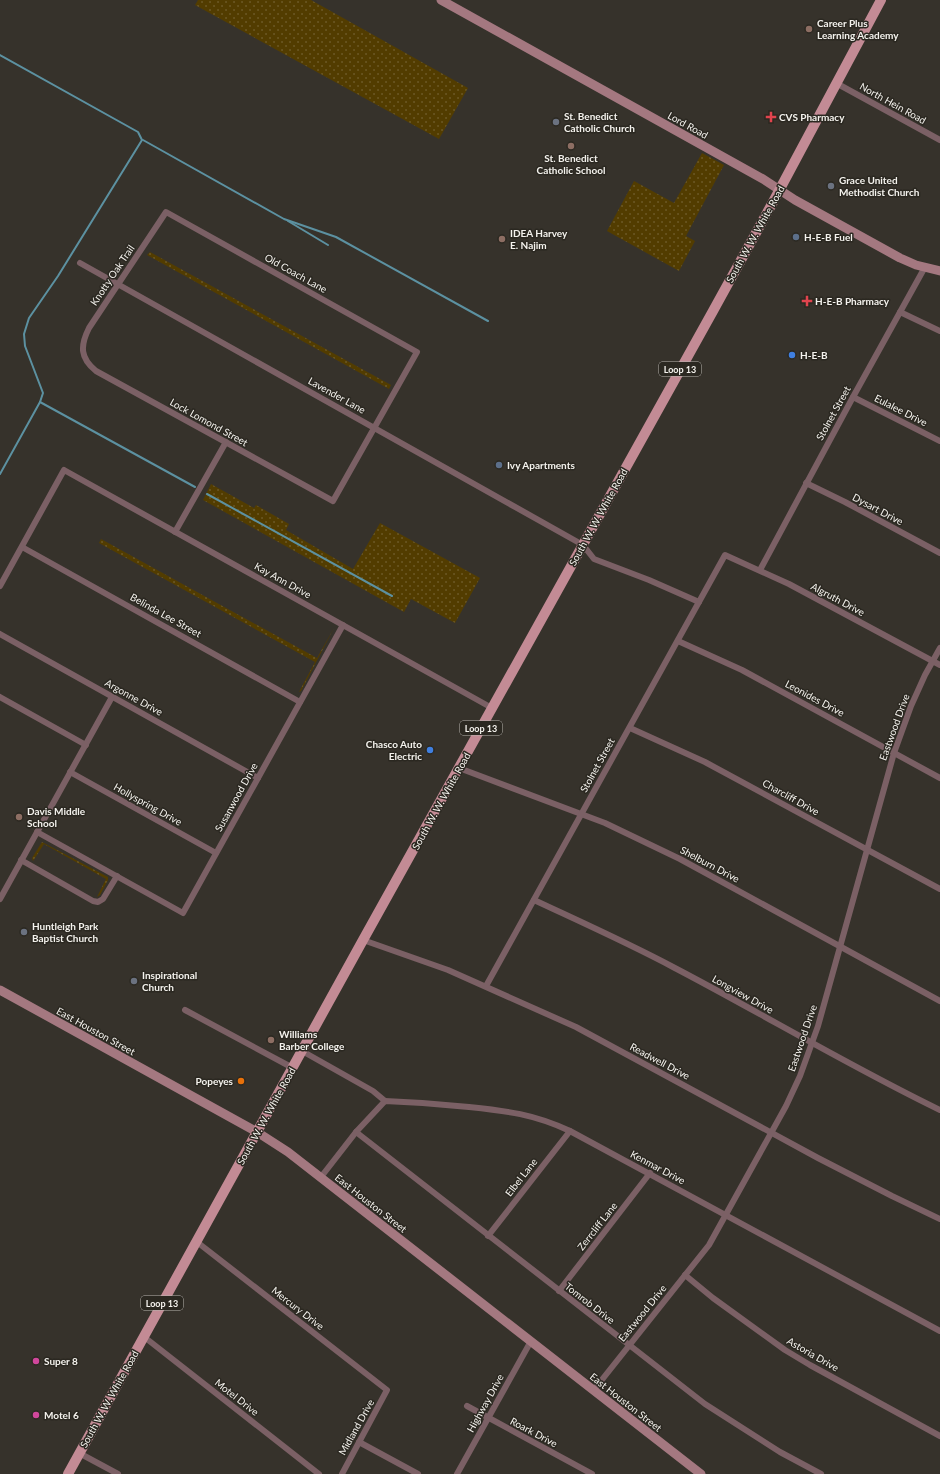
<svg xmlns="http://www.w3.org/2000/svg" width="940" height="1474" viewBox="0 0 940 1474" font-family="Lato,sans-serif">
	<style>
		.grass { fill: url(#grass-dots) }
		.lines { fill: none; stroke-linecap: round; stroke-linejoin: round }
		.stream { stroke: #5c91a1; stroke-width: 2 }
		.street { stroke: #7b6065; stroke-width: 6 }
		.secondary { stroke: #a47880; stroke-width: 9 }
		.primary { stroke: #c38b95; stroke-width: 10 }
		.education-dot { fill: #8d6e63; stroke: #2b2821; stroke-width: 1.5 }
		.health-dot { fill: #e0444e; stroke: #2b2821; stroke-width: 1.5 }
		.worship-dot { fill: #6b7280; stroke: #2b2821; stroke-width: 1.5 }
		.service-dot { fill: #5c6f8a; stroke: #2b2821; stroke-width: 1.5 }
		.shop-dot { fill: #3f7fe0; stroke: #2b2821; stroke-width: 1.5 }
		.food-dot { fill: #e8710a; stroke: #2b2821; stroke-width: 1.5 }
		.hotel-dot { fill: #d1479c; stroke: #2b2821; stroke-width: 1.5 }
		.labels { text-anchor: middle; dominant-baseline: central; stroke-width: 3; stroke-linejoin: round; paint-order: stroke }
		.shield { fill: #2b2821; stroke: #b8b5b0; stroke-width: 1 }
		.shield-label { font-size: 9px; font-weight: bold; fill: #f4f2ed }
		.poi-label { font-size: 10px; font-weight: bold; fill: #f4f2ed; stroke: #2b2821; text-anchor: start }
		.street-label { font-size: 10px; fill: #f4f2ed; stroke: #2b2821 }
	</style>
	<defs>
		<pattern id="grass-dots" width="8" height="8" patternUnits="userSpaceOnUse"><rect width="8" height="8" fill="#523c00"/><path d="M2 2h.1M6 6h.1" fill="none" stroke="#6c5926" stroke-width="1.8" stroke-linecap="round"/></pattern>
	</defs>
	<rect width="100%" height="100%" fill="#36322b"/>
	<g class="grass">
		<polygon points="198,0 311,0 468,88 439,139 195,5"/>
		<polygon points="702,153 724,165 686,236 695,241 679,271 607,231 634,181 674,203"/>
		<polygon points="150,252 391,385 389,389 147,255"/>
		<polygon points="211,484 254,508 256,505 289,524 286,530 353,569 380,523 480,578 455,623 411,599 404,612 203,500"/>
		<polygon points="101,539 317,658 334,628 301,691 299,692 315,662 99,543"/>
		<polygon points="42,842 108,877 108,880 100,895 97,897 106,879 44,844 33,861 32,858"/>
	</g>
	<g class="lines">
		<g class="stream">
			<polyline points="0,55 138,132 142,140 58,276 29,318 24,334 25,346 43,393 40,402 0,474"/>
			<polyline points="143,140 284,219 336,237 488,321"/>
			<polyline points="288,221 328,245"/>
			<polyline points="40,402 195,487"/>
			<polyline points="207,494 392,596"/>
		</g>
		<g class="street">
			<polyline points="836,83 940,140"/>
			<path d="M166 212 417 352 333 501 96 371C80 358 80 346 89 328Z"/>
			<polyline points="80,263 583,545 594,559 649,580 699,602"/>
			<polyline points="900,312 940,331"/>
			<polyline points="853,397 940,441"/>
			<polyline points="806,483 845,502 940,553"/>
			<polyline points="175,532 226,442"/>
			<polyline points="22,547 300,702"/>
			<polyline points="760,570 853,397 925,267"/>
			<polyline points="0,586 64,470 492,708"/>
			<polyline points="0,634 258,778"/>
			<polyline points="678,641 742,670 940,778"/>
			<polyline points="0,697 86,745"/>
			<polyline points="630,728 705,762 940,889"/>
			<polyline points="459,768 605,823 680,859 940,1001"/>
			<polyline points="70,772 216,853"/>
			<polyline points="37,832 183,913 343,625"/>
			<polyline points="21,860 93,901 98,902 103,899 117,876"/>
			<polyline points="0,899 112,697"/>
			<path d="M534 900C581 922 628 943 673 967 763 1014 849 1066 940 1110"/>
			<polyline points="363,940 448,970 576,1027 818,1158 892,1196 940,1219"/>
			<polyline points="486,986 725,555 789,584 940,665"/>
			<polyline points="185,1010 293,1068"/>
			<polyline points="302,1051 373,1091 385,1101"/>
			<polyline points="356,1132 705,1404 780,1452 821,1474"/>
			<path d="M321 1177 356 1132 385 1101C413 1102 441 1104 469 1107 507 1111 534 1114 570 1131L940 1331"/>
			<polyline points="488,1236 570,1131"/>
			<polyline points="197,1242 387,1390 342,1474"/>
			<polyline points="685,1275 713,1298 785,1350 810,1365 940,1436"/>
			<polyline points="559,1291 650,1173"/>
			<polyline points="143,1336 319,1474"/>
			<polyline points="593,1391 709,1245 786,1106 800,1076 818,1026 894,753 911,706 925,675 940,648"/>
			<polyline points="467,1406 592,1474"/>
			<polyline points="359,1442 418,1474"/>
			<polyline points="79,1453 118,1474"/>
			<polyline points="457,1474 531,1341"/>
		</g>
		<g class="secondary">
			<polyline points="441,0 763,179 795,200 900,258 916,265 940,271"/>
			<polyline points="0,990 257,1132 288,1152 701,1474"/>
		</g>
		<polyline class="primary" points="68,1474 363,940 713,311 773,202 881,0"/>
	</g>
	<g class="education-dot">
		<circle cx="809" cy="29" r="4"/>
		<circle cx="571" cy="146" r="4"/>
		<circle cx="502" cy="239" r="4"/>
		<circle cx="19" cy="817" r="4"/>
		<circle cx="271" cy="1040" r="4"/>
	</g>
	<g class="health-dot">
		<path d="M769 111h4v4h4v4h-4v4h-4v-4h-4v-4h4z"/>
		<path d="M805 295h4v4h4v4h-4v4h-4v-4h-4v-4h4z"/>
	</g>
	<g class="worship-dot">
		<circle cx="556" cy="122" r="4"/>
		<circle cx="831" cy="186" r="4"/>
		<circle cx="24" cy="932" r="4"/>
		<circle cx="134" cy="981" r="4"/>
	</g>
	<g class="service-dot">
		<circle cx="796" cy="237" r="4"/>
		<circle cx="499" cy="465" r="4"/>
	</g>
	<g class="shop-dot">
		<circle cx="792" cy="355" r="4"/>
		<circle cx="430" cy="750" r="4"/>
	</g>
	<circle class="food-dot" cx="241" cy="1081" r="4"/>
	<g class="hotel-dot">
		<circle cx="36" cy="1361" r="4"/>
		<circle cx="36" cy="1415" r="4"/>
	</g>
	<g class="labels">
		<g class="shield">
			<rect x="659" y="362" width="42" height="14" rx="3"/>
			<rect x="460" y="721" width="42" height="14" rx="3"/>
			<rect x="141" y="1296" width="42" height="14" rx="3"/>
		</g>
		<g class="shield-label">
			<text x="680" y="369">Loop 13</text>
			<text x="481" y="728">Loop 13</text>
			<text x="162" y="1303">Loop 13</text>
		</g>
		<g class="poi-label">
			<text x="817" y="23">Career Plus<tspan x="817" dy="12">Learning Academy</tspan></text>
			<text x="564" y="116">St. Benedict<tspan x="564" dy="12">Catholic Church</tspan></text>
			<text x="779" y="117">CVS Pharmacy</text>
			<text x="571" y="158" text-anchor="middle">St. Benedict<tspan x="571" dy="12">Catholic School</tspan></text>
			<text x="839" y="180">Grace United<tspan x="839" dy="12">Methodist Church</tspan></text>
			<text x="510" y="233">IDEA Harvey<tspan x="510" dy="12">E. Najim</tspan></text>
			<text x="804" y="237">H-E-B Fuel</text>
			<text x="815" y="301">H-E-B Pharmacy</text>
			<text x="800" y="355">H-E-B</text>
			<text x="507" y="465">Ivy Apartments</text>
			<text x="422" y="744" text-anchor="end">Chasco Auto<tspan x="422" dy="12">Electric</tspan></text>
			<text x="27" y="811">Davis Middle<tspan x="27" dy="12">School</tspan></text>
			<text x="32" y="926">Huntleigh Park<tspan x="32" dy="12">Baptist Church</tspan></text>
			<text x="142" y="975">Inspirational<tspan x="142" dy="12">Church</tspan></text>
			<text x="279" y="1034">Williams<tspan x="279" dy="12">Barber College</tspan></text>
			<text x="233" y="1081" text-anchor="end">Popeyes</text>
			<text x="44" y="1361">Super 8</text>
			<text x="44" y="1415">Motel 6</text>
		</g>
		<g class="street-label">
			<text transform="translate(893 103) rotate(29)">North Hein Road</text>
			<text transform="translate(688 125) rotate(29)">Lord Road</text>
			<text transform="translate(755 234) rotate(-61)">South W. W. White Road</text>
			<text transform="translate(296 273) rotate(29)">Old Coach Lane</text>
			<text transform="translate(112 275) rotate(-56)">Knotty Oak Trail</text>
			<text transform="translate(337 395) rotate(29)">Lavender Lane</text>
			<text transform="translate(901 410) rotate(27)">Eulalee Drive</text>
			<text transform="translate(833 413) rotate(-61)">Stolnet Street</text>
			<text transform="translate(209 422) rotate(29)">Lock Lomond Street</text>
			<text transform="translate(878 509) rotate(28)">Dysart Drive</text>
			<text transform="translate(598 517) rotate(-61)">South W. W. White Road</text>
			<text transform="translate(283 580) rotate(29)">Kay Ann Drive</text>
			<text transform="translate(838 599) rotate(28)">Algruth Drive</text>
			<text transform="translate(166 615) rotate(29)">Belinda Lee Street</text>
			<text transform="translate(134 697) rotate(29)">Argonne Drive</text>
			<text transform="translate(815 698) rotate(28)">Leonides Drive</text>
			<text transform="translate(894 727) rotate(-70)">Eastwood Drive</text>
			<text transform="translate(597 765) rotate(-61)">Stolnet Street</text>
			<text transform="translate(236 797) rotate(-61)">Susanwood Drive</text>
			<text transform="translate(791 797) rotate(29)">Charcliff Drive</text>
			<text transform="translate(441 801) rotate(-61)">South W. W. White Road</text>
			<text transform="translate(148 804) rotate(29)">Hollyspring Drive</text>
			<text transform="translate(710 864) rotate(28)">Shelburn Drive</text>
			<text transform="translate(743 994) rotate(29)">Longview Drive</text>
			<text transform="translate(96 1031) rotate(29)">East Houston Street</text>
			<text transform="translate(802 1038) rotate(-71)">Eastwood Drive</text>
			<text transform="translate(660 1061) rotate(28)">Readwell Drive</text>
			<text transform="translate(266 1116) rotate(-61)">South W. W. White Road</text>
			<text transform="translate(658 1167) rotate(28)">Kenmar Drive</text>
			<text transform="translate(521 1177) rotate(-52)">Elbel Lane</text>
			<text transform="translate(371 1203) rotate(38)">East Houston Street</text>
			<text transform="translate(597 1226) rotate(-52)">Zerrcliff Lane</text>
			<text transform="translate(590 1303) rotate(38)">Tomrob Drive</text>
			<text transform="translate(298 1308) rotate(38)">Mercury Drive</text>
			<text transform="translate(642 1313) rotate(-51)">Eastwood Drive</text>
			<text transform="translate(813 1354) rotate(30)">Astoria Drive</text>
			<text transform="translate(237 1397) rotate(38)">Motel Drive</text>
			<text transform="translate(109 1399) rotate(-61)">South W. W. White Road</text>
			<text transform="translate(626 1402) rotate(38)">East Houston Street</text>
			<text transform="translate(485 1403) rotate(-61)">Highway Drive</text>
			<text transform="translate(356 1427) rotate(-61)">Midland Drive</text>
			<text transform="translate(534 1432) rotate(28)">Roark Drive</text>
		</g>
	</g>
</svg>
